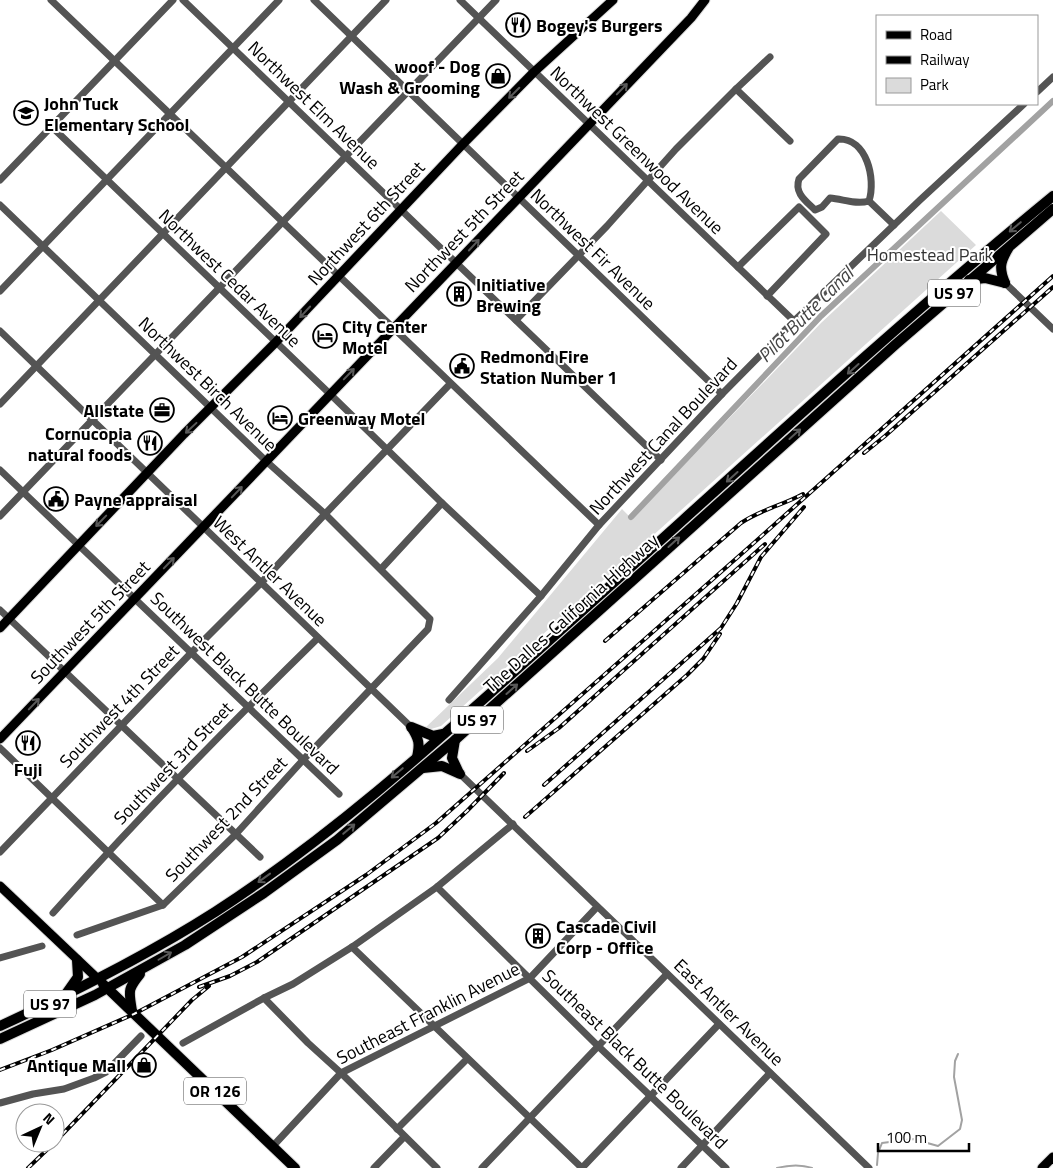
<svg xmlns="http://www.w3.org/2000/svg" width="1053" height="1168" viewBox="0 0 1053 1168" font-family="'Titillium Web',sans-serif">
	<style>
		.green { fill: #dbdbdb }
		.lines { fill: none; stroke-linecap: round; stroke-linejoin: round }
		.stream { stroke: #a2a2a2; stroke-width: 2 }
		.canal { stroke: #a2a2a2; stroke-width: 6 }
		.major-casing { stroke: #dbdbdb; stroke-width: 11 }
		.highway-casing { stroke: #dbdbdb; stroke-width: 12 }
		.minor { stroke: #545454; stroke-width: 7 }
		.major { stroke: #000; stroke-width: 9 }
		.highway { stroke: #000; stroke-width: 10 }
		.rail-casing { stroke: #000; stroke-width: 4 }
		.rail { stroke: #fff; stroke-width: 2; stroke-dasharray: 5.5; stroke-linecap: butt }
		.oneway { stroke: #595959 }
		.labels { text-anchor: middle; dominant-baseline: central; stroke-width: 4; stroke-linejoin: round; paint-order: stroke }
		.shield { fill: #fff; stroke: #4c4c4c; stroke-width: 1 }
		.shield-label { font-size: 16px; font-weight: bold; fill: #000 }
		.poi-label { font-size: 18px; font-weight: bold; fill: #000; stroke: #fff; text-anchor: start }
		.street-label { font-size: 18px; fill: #000; stroke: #fff }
		.park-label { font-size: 18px; fill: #323232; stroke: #fff }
		.water-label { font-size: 19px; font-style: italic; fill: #434343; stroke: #fff }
	</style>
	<rect width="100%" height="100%" fill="#fff"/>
	<polygon class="green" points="941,211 976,245 441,726 431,729 425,728 498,658 622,509 632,519 821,323"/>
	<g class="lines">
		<g class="stream">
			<polyline points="877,1165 878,1153 882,1143 913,1139 938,1146 960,1129 962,1120 954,1077 955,1061 958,1054"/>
			<path d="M777 1168C789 1165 800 1164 812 1168"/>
		</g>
		<polyline class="canal" points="631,517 821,316 1053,101"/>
		<g class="major-casing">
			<g id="major">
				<polyline points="0,628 184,434 275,343 463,144 534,72 613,0"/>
				<polyline points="0,739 691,18 705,0"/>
				<polyline points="0,886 99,980"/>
				<polyline points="1042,1168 1053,1157"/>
			</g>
		</g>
		<g class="highway-casing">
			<g id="highway">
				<polyline points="969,280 985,278 1005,283"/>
				<path d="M1005 283C999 269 1000 262 1008 249"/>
				<polyline points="411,727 433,736 443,734"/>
				<path d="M412 728C419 739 420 744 417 757"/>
				<polyline points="455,740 452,758 459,773"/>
				<polyline points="423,768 442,766 460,774"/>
				<polyline points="103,984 295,1168"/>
				<polyline points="66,994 78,977 77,960"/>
				<path d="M132 1011C129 991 127 990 140 974"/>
				<path d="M0 1026C74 992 146 956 215 912 348 826 463 717 581 612 737 472 891 329 1053 196"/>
				<polyline points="0,1039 95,995 185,945 264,893 337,840 455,740 896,344 1053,209"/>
			</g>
		</g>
		<g class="minor">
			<polyline points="51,0 599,525"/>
			<polyline points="183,0 661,460"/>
			<polyline points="314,0 722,394"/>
			<polyline points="460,0 794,321"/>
			<polyline points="736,89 790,141"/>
			<polyline points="1037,92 1053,77"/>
			<polyline points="51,126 330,394 442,503 541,596"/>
			<polyline points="0,180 173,0"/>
			<path d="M869 201C856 205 843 199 830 198L822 207 815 210C806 201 794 193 799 179L838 139C867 138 876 179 869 201L894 225"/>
			<polyline points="0,205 266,461 325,514 430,619 428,629 303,760 235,835 163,905 77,935"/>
			<polyline points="738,267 799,207 826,234 767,296"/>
			<polyline points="1005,283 1053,329"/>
			<polyline points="0,291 279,0"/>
			<polyline points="516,320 607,226 676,149 736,89 770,57"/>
			<polyline points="0,331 411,727"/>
			<polyline points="0,404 386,0"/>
			<polyline points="0,470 339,794"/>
			<polyline points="0,516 496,0"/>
			<polyline points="381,569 442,503"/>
			<polyline points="0,610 260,857"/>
			<polyline points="449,700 541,596 599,525 722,394 794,321 920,200 1024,104"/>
			<polyline points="0,748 163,905"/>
			<polyline points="460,774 869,1168"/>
			<polyline points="0,852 191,653 261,583 325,514 450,384"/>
			<polyline points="437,887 598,1046 726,1168"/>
			<path d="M53 913C138 818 227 727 318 638"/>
			<polyline points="352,947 582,1168"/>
			<polyline points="0,958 42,946"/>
			<polyline points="264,998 308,1043 341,1073 437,1168"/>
			<polyline points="183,1043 264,998 293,984 352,947 437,887 513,824"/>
			<polyline points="0,1103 33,1094 64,1089 94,1078 106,1072 141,1036"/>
			<polyline points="397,1129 467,1059"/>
			<polyline points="273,1146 341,1073 530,978 597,907"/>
			<polyline points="374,1168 404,1137"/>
			<polyline points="482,1168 667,974"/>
			<polyline points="582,1168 719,1024"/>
			<polyline points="681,1168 770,1073"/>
		</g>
		<use href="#major" class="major"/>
		<use href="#highway" class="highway"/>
		<g class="rail-casing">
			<g id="rail">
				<polyline points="864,453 885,436 1053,287"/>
				<path d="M605 641 741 523C760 510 783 505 803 494"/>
				<polyline points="527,751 559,728 765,544"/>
				<polyline points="544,785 721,628 737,603 761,557 804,507"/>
				<polyline points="525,817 687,675 703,659 720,634"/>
				<polyline points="199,987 230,976 257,962 438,838 467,811 504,773"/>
				<polyline points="0,1070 52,1050 134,1014 242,957 366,875 436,823 747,549 1053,276"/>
				<polyline points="55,1142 192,1000 209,986"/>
				<polyline points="28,1168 54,1143"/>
			</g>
		</g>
		<use href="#rail" class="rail"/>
	</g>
	<defs><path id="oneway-shaft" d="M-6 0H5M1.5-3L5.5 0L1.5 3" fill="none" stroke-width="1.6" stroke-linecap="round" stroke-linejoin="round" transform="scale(1.25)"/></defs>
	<g class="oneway">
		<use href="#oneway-shaft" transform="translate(622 89) rotate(-46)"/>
		<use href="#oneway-shaft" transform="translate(514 93) rotate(135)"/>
		<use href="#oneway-shaft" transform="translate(1015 227) rotate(140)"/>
		<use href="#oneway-shaft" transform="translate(474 245) rotate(-47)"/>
		<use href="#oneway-shaft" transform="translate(305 312) rotate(133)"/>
		<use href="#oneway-shaft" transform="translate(853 369) rotate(138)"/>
		<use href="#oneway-shaft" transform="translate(349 374) rotate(-46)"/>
		<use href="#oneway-shaft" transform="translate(191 428) rotate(137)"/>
		<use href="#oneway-shaft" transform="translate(795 434) rotate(-42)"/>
		<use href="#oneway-shaft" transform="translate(732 477) rotate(138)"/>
		<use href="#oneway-shaft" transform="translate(237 492) rotate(-46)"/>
		<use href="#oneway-shaft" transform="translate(101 521) rotate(134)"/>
		<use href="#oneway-shaft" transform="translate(674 542) rotate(-42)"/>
		<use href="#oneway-shaft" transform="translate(169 563) rotate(-46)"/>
		<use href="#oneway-shaft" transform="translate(512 689) rotate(-42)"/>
		<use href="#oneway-shaft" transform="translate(34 704) rotate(-46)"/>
		<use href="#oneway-shaft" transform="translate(397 773) rotate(140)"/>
		<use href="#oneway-shaft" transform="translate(349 829) rotate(-40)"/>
		<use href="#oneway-shaft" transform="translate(264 878) rotate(144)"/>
		<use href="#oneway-shaft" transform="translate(165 956) rotate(-30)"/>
	</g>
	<defs>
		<g id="restaurant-ring" transform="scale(1.25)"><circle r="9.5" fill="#fff" stroke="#000" stroke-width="1.5"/><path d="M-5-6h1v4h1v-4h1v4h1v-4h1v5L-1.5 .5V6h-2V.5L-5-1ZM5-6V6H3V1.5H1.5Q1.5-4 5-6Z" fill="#000"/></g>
		<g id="shop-ring" transform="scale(1.25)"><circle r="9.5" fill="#fff" stroke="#000" stroke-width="1.5"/><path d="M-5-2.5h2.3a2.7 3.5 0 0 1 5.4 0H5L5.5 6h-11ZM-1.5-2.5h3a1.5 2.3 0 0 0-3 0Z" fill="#000"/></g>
		<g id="school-ring" transform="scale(1.25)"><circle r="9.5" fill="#fff" stroke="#000" stroke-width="1.5"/><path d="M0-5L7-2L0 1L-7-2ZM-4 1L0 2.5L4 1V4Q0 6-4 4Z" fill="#000"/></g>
		<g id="building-ring" transform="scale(1.25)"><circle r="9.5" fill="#fff" stroke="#000" stroke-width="1.5"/><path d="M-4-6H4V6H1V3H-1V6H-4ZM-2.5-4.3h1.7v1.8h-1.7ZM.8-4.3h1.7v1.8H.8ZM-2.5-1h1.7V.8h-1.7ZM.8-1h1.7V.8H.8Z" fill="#000"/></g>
		<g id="hotel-ring" transform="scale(1.25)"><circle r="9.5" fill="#fff" stroke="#000" stroke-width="1.5"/><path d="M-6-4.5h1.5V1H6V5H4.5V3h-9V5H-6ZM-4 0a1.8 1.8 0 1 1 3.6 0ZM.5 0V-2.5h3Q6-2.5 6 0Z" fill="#000"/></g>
		<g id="civic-ring" transform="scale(1.25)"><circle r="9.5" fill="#fff" stroke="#000" stroke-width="1.5"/><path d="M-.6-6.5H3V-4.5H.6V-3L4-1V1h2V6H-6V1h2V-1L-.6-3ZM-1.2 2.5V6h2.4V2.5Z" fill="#000"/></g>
		<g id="office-ring" transform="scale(1.25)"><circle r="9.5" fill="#fff" stroke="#000" stroke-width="1.5"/><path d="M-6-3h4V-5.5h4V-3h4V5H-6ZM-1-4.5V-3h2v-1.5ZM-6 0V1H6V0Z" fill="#000"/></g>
	</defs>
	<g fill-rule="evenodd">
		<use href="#restaurant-ring" x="518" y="25"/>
		<use href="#shop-ring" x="498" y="76"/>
		<use href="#school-ring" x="26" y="113"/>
		<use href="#building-ring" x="459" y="294"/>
		<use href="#hotel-ring" x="325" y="336"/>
		<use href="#civic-ring" x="462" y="366"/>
		<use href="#office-ring" x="162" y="410"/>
		<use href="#hotel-ring" x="280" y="418"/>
		<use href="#restaurant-ring" x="150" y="443"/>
		<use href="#civic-ring" x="56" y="499"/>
		<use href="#restaurant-ring" x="28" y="743"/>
		<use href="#building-ring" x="538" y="936"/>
		<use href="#shop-ring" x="144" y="1065"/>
	</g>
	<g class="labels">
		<g class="shield">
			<rect x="928" y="279.5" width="52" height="27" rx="4"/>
			<rect x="451" y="706.5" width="52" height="27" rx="4"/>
			<rect x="24" y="990.5" width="52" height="27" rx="4"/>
			<rect x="184" y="1077.5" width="62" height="27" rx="4"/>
		</g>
		<g class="shield-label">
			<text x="954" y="293">US 97</text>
			<text x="477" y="720">US 97</text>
			<text x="50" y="1004">US 97</text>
			<text x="215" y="1091">OR 126</text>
		</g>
		<g class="poi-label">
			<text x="536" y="25">Bogey's Burgers</text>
			<text x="480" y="66" text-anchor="end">woof - Dog<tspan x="480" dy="21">Wash &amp; Grooming</tspan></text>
			<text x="44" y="103">John Tuck<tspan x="44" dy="21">Elementary School</tspan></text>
			<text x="476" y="284">Initiative<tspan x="476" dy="21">Brewing</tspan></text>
			<text x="342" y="326">City Center<tspan x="342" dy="21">Motel</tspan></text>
			<text x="480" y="356">Redmond Fire<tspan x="480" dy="21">Station Number 1</tspan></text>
			<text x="144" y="410" text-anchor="end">Allstate</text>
			<text x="298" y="418">Greenway Motel</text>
			<text x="132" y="433" text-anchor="end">Cornucopia<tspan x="132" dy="21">natural foods</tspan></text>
			<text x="74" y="499">Payne appraisal</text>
			<text x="28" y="769" text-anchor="middle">Fuji</text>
			<text x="556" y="926">Cascade Civil<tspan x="556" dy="21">Corp - Office</tspan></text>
			<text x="126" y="1065" text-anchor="end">Antique Mall</text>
		</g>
		<g class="street-label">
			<text transform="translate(314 105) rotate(44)">Northwest Elm Avenue</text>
			<text transform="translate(637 150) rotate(44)">Northwest Greenwood Avenue</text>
			<text transform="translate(366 223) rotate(-47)">Northwest 6th Street</text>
			<text transform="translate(464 231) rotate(-46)">Northwest 5th Street</text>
			<text transform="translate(593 249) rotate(44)">Northwest Fir Avenue</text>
			<text transform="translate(230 278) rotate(44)">Northwest Cedar Avenue</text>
			<text transform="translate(208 384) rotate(44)">Northwest Birch Avenue</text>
			<text transform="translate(663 436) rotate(-47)">Northwest Canal Boulevard</text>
			<text transform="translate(270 571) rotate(44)">West Antler Avenue</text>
			<text transform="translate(571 613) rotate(-42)">The Dalles-California Highway</text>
			<text transform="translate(90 622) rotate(-46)">Southwest 5th Street</text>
			<text transform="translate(245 683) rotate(44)">Southwest Black Butte Boulevard</text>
			<text transform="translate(119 706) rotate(-46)">Southwest 4th Street</text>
			<text transform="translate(173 763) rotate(-46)">Southwest 3rd Street</text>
			<text transform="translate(226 819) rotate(-46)">Southwest 2nd Street</text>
			<text transform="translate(729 1012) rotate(44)">East Antler Avenue</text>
			<text transform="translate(428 1013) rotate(-27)">Southeast Franklin Avenue</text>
			<text transform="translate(635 1059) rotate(44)">Southeast Black Butte Boulevard</text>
		</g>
		<g class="park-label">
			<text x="930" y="254">Homestead Park</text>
		</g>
		<g class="water-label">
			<text transform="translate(805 314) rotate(-45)">Pilot Butte Canal</text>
		</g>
	</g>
	<rect x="876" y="15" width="162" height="90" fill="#ffffff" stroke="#999999"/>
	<rect x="886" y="31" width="25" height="8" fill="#000000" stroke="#999999"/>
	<text x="920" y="40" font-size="15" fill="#000000">Road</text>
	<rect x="886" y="56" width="25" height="8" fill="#000000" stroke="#999999"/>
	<text x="920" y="65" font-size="15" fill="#000000">Railway</text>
	<rect x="886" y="78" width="25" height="15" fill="#dbdbdb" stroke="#999999"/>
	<text x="920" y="90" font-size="15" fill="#000000">Park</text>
	<g transform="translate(40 1128) rotate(44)"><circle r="24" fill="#ffffff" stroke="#999999"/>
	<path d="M0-4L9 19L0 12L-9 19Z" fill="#000000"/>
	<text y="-8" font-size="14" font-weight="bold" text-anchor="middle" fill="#000000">N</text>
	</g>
	<path d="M878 1143v8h91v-8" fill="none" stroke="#000000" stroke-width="2.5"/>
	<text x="886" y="1143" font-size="15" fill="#000000" stroke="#ffffff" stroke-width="4" paint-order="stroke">100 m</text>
</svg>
